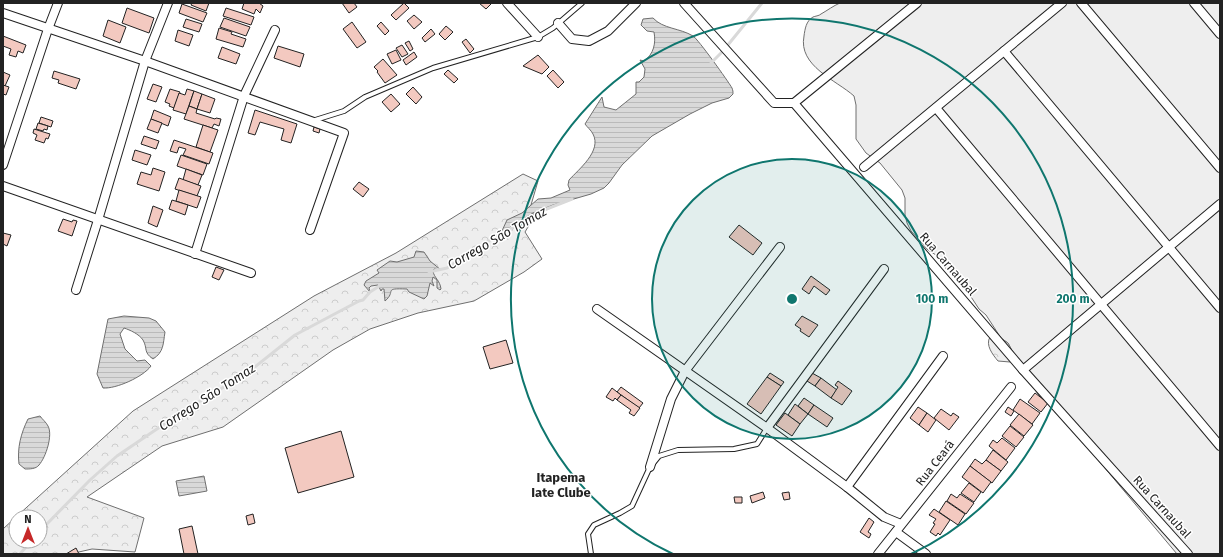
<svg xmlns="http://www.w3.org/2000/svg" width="1223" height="557" viewBox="0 0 1223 557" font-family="'Fira Sans',sans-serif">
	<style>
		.green { fill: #eee; stroke: #6f6f6f }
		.forest { fill: url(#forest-crowns); stroke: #6f6f6f }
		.water { fill: url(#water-rules); stroke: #6f6f6f }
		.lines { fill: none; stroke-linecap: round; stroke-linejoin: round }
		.stream { stroke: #d9d9d9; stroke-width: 3 }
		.building { fill: #f3c9c0; stroke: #222 }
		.service-casing { stroke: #222; stroke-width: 6 }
		.minor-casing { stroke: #222; stroke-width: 10 }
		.service { stroke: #fff; stroke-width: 4 }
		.minor { stroke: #fff; stroke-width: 8 }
		.ring { fill: none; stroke: #0f766e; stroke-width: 2 }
		.labels { text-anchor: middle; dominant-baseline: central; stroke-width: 3; stroke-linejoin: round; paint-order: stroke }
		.street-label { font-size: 12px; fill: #222; stroke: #fff }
		.water-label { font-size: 13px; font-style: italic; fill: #222; stroke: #fff }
		.neighbourhood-label { font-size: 13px; font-weight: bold; fill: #222; stroke: #fff }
		.centre { fill: #0f766e; stroke: #fff; stroke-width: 2 }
		.ring-label { font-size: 12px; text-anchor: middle; font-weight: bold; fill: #0f766e; stroke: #fff; stroke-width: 3; stroke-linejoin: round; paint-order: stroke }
	</style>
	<defs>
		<pattern id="forest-crowns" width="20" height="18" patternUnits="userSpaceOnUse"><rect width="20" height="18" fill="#eee"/><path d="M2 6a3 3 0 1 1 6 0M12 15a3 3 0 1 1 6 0" fill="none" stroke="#ccc"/></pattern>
		<pattern id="water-rules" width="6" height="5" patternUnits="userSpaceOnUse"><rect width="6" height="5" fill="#d9d9d9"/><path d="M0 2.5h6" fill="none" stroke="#bababa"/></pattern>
	</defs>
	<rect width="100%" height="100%" fill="#fff"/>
	<path class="green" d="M840 3H1220V554H1177L1052 405 1038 394 1019 366 1008 343 1001 338 986 315 979 309 960 280 954 274 947 270 936 255 928 250 911 231 907 223 905 215V198L902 190 880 163 866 153 856 139V105L854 96C836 80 798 66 804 36 805 29 806 21 813 17 815 16 819 16 821 14 828 10 833 6 840 3Z"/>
	<g class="forest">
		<polygon points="523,174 538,181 531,205 534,217 525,232 542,259 524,272 474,301 418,313 370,329 333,350 223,427 162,446 87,497 144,518 135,552 92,549 70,554 3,554 3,529 16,517 16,541 40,541 40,517 16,517 133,411 314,296 396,253"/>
		<path d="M997 336 1008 343 1014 354 1012 360 1010 362 998 361C993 355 985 345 990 337Z"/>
	</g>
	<g class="water">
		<path d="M653 18C663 29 680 28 693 36 698 39 728 81 732 88 733 91 733 91 733 94L729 98 712 103 690 114 652 136 622 165 609 183 604 188 591 194 553 205 533 213 501 233 507 220 522 213 538 199 551 198 570 190 568 185 569 180C579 169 602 151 593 134 591 130 587 127 585 124L602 97 604 107 616 110 636 94V82H639L644 77 645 69 640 60 644 61C654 54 656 43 654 32L647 31 641 25 643 19Z"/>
		<path d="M416 251 424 252 430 261 441 270 434 269 433 271C434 278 440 280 441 289L440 290 437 288V280L433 277 432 281 434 286 430 283 427 296 424 299 409 292 407 289C382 288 397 291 385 301L384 289H382L381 291 378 285 371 286 369 288 370 292 364 285 366 281 379 273 377 270 390 261 397 262 414 257Z"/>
		<path d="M124 316 149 318 156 321 165 332C163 344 164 352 153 359 143 352 148 349 143 340 139 334 130 330 124 328L120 334 125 349 137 361 145 360 151 366C143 377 116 389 103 388L97 374 108 319Z"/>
		<path d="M40 416C42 419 46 422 48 426 53 435 46 457 39 465 36 469 30 469 25 469L19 464C17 448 21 433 28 419Z"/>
		<polygon points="204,476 207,491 179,496 176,481"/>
	</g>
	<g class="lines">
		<g class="stream">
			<polyline points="711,63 723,51 762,3"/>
			<polyline points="429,272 447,268 501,233 534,217 539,212 572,199"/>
			<polyline points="40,531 90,480 117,456 185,410 246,374 295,335 359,301 363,300 370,292 381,285"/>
			<polyline points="20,554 31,541"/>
		</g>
	</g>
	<g class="building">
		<polygon points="192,3 209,3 206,11 191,5"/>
		<polygon points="244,3 259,3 263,6 260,13 256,9 254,14 242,9"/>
		<polygon points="342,3 354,3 357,7 349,13"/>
		<polygon points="404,3 409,8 396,20 391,15"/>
		<polygon points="479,3 492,3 486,9"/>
		<polygon points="182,4 207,13 203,22 179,13"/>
		<polygon points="127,8 154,18 149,33 122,23"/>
		<polygon points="226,8 254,17 251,25 223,16"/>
		<polygon points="414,15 422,22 414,29 407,21"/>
		<polygon points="224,18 250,27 246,36 220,27"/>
		<polygon points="186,19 202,24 199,32 183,27"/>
		<polygon points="108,20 126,27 120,43 103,36"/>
		<polygon points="352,22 366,42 357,48 343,29"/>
		<polygon points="381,22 389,31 385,35 377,26"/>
		<polygon points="446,26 453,32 445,40 439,34"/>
		<polygon points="219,28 232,32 231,34 246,39 243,47 216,39"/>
		<polygon points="431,29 435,34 425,42 422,38"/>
		<polygon points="178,30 193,35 189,46 175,41"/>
		<polygon points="3,36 26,45 23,53 18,51 16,57 9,55 11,49 3,46"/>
		<polygon points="466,39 474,49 470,53 462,42"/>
		<polygon points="409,41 413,49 410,51 405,43"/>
		<polygon points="402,45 408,54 402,57 396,48"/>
		<polygon points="278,46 304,54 300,67 274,58"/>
		<polygon points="222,47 240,54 236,64 218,58"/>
		<polygon points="396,50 401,60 392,64 387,54"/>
		<polygon points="414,52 417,57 406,65 403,60"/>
		<polygon points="538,55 549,67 542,74 523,66"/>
		<polygon points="383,59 397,75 385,83 377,72 378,71 374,67"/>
		<polygon points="448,70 458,79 454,83 444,74"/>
		<polygon points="553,70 564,82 558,88 547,76"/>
		<polygon points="54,71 80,79 76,89 58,83 59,80 52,78"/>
		<polygon points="3,72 10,75 5,86 3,85"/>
		<polygon points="153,84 162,87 156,102 147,99"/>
		<polygon points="3,85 9,87 6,95 3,94"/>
		<polygon points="413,87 422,97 416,104 406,94"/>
		<polygon points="170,89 180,92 174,108 169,106 170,104 165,102"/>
		<polygon points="187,89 194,91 186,114 173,110 179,93 185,95"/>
		<polygon points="194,91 202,94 197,109 189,106"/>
		<polygon points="202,94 215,99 210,113 197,109"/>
		<polygon points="391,94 400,104 391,112 382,102"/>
		<polygon points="189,106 197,109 196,113 215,119 216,118 221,119 219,126 214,124 212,128 184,119"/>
		<polygon points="154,110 171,117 168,126 151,119"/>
		<polygon points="255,110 297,124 291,143 281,140 284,129 260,122 255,135 248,133"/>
		<polygon points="41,117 53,121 51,127 39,123"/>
		<polygon points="151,119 162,123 158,133 147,129"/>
		<polygon points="38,123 48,126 47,130 44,129 43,131 36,129"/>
		<polygon points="203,125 218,130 210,152 196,147"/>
		<polygon points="314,127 320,129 319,133 313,131"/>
		<polygon points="34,129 50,134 48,139 46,138 44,143 35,140 37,135 33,133"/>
		<polygon points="144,136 159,141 156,149 141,144"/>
		<polygon points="174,140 213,153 209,164 183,155 186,149 179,147 177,153 170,151"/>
		<polygon points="135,150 151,155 147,165 132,160"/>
		<polygon points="181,155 207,164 203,175 177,166"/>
		<polygon points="153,168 165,172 159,191 137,184 141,172 151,175"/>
		<polygon points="186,169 202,175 198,185 183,180"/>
		<polygon points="179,178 201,186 197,196 175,189"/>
		<polygon points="359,182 369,189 363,197 353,189"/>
		<polygon points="179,190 201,197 197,208 176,201"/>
		<polygon points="172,200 188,205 185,215 169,209"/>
		<polygon points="153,206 163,210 157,227 148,223"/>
		<polygon points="63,219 72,222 73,220 77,221 72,236 58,231"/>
		<polygon points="739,225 762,243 753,255 729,237"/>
		<polygon points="3,233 11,235 7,246 3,244"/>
		<polygon points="216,267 224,270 219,280 212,277"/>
		<polygon points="811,276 830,290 826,295 814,286 809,294 802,289"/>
		<polygon points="802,316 818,325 809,337 800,331 801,329 795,325"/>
		<polygon points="506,340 513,363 490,369 483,347"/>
		<polygon points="770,373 784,382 781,386 767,377"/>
		<polygon points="812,373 821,378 815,386 807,381"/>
		<polygon points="767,377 781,386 761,414 747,404"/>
		<polygon points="821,378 837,390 831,398 815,386"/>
		<polygon points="838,381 852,391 842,405 831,398 838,387 835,385"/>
		<polygon points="621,387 643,403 639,408 617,392"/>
		<polygon points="612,388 621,395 617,400 615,398 613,401 606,397"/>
		<polygon points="1035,393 1048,403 1041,412 1028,402"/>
		<polygon points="621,395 640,408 634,416 629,413 631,410 617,400"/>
		<polygon points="804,398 814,405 808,414 798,406"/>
		<polygon points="1020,399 1040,413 1032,424 1013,410"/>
		<polygon points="795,404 808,414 800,424 788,415"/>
		<polygon points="814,405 833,418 827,427 808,414"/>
		<polygon points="918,407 927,413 919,425 910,418"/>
		<polygon points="1008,407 1014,411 1011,416 1005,412"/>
		<polygon points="941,409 951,416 953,413 959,417 949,430 934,418"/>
		<polygon points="785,413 800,424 792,436 776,425"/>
		<polygon points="927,413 936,420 928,432 919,425"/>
		<polygon points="1019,414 1033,425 1024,436 1010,425"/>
		<polygon points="1010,426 1024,437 1016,447 1002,436"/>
		<polygon points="341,431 354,477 298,493 285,448"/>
		<polygon points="1002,438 1015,448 1006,460 989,446 993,440 997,443"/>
		<polygon points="993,450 1008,462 1001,471 986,460"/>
		<polygon points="975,459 982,464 986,460 1001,471 992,483 970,466"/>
		<polygon points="970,466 991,482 983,493 962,477"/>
		<polygon points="969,483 981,492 974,502 961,493"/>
		<polygon points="763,492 765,498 752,503 750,496"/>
		<polygon points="789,492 790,499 784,500 782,493"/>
		<polygon points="951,494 957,498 960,494 974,503 966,514 947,501"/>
		<polygon points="734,497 742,497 742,503 735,503"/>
		<polygon points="946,501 965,514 958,525 939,512"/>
		<polygon points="934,509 950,520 940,535 938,533 936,536 930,532 935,524 933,523 936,519 929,515"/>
		<polygon points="253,514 255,523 248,525 246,516"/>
		<polygon points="869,518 874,522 868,532 871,534 869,538 860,532"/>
		<polygon points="192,526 198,554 184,554 179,529"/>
		<polygon points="76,548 79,554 66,554"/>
	</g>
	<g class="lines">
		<g class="service-casing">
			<g id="service">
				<polyline points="312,121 344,111 365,97 433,68 538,37 553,28 582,3"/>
				<polyline points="591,554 588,534 594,525 620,513 632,506 650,467 659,456 678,450 734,449 757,444 767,428"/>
			</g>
		</g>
		<g class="minor-casing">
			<g id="minor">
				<polyline points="507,3 538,37"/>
				<polyline points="684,3 774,103 794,103 1023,370 1188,554"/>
				<polyline points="1081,3 1220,168"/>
				<polyline points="1194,3 1220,34"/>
				<polyline points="3,13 145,61 344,133 310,230"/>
				<polyline points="558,23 572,39 589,41 608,31 636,3"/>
				<polyline points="1004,51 1220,308"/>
				<polyline points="794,103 917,3"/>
				<polyline points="936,108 1220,446"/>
				<polyline points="3,165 48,29 58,3"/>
				<polyline points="864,167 1062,3"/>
				<polyline points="3,186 251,273"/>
				<polyline points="195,254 244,96 275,30"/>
				<polyline points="76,290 98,220 145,61 168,3"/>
				<polyline points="597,309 767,428 847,487 884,517 901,524"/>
				<polyline points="1023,370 1220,204"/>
				<polyline points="767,428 884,269"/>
				<polyline points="650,467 671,399 685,371 780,247"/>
				<polyline points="847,487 943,356"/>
				<polyline points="896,532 926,554"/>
				<polyline points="878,554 1011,387"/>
			</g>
		</g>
		<use href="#service" class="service"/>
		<use href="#minor" class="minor"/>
	</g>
	<circle cx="792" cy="299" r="140" fill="#0f766e" fill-opacity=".12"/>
	<g class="ring">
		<circle cx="792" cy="299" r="140"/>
		<path d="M673 554A281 281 0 1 1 911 554"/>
	</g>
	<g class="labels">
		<g class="street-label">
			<text transform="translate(948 264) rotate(49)">Rua Carnaubal</text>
			<text transform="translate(935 463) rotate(-52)">Rua Ceará</text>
			<text transform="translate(1162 507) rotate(48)">Rua Carnaubal</text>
		</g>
		<g class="water-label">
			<text transform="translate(497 238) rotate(-30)">Corrego São Tomaz</text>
			<text transform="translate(207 397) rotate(-33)">Corrego São Tomaz</text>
		</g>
		<g class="neighbourhood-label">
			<text x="561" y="477">Itapema<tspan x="561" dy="15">Iate Clube</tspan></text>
		</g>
	</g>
	<circle cx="792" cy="299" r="6" class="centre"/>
	<g class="ring-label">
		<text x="932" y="303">100 m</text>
		<text x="1073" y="303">200 m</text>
	</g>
	<rect width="1223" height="557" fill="none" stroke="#222222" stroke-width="8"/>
	<g transform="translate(28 529)"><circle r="19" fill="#ffffff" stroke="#a7a7a7"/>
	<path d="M0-3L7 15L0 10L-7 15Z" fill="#c62828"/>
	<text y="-6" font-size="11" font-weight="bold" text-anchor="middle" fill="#222222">N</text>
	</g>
</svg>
